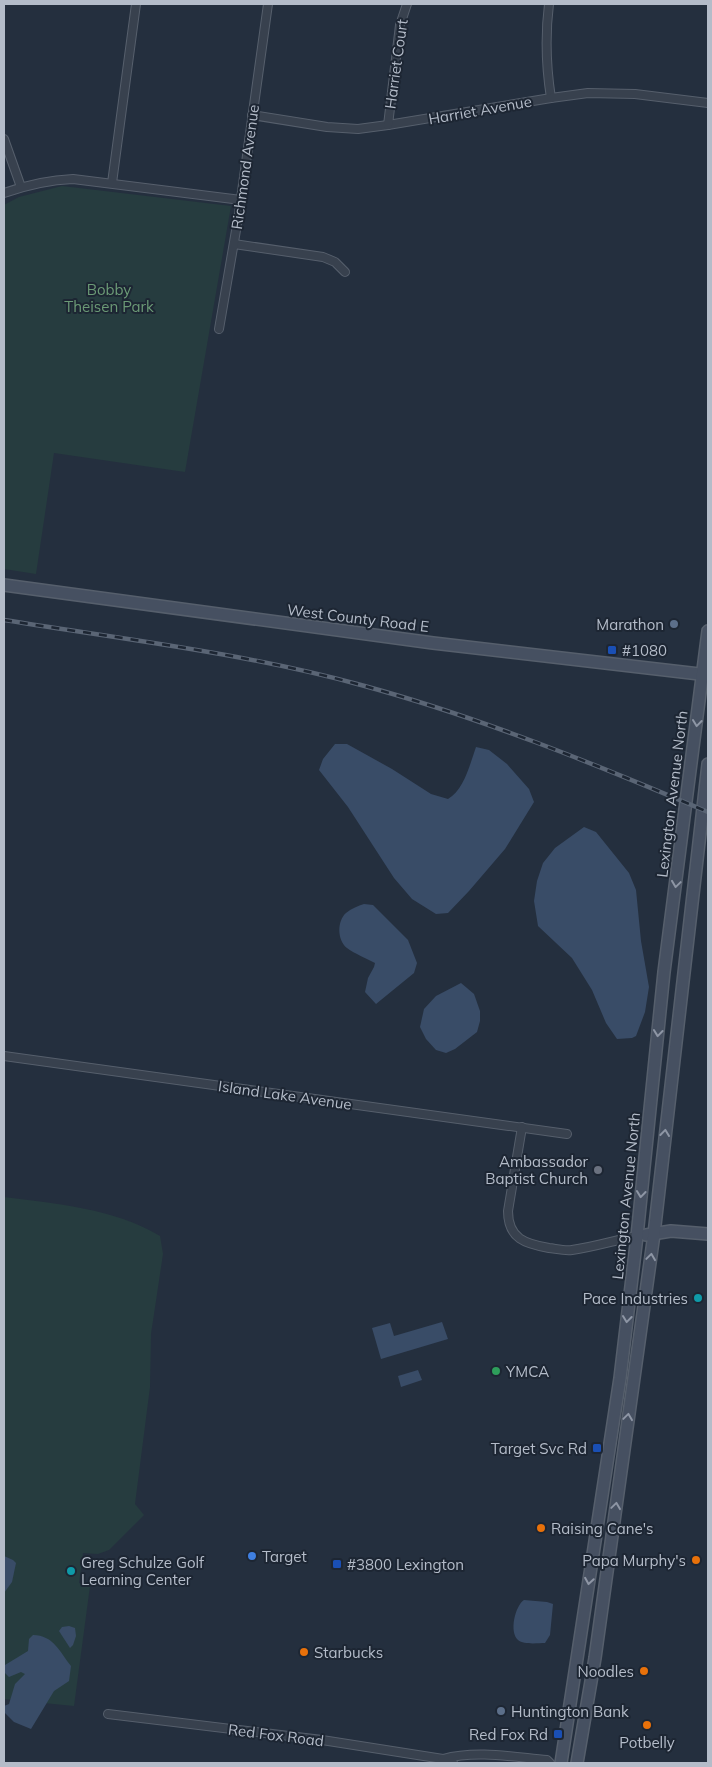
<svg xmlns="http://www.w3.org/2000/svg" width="712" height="1767" viewBox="0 0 712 1767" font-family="Mulish,sans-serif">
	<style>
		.green { fill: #263c3f }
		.water { fill: #394c67 }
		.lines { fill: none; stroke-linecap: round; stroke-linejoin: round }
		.street-casing { stroke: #565f6c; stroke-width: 10 }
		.secondary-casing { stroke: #565f6c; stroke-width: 14 }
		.street { stroke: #38414e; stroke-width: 8 }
		.secondary { stroke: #465061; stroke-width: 11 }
		.rail-casing { stroke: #5a6575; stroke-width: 4.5 }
		.rail { stroke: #1d2633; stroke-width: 2.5; stroke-dasharray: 8; stroke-linecap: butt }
		.oneway { stroke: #8e96a5 }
		.service-dot { fill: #5c6f8a; stroke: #1d2633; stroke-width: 2 }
		.transit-dot { fill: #1a4fb4; stroke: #1d2633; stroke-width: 2 }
		.worship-dot { fill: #6b7280; stroke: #1d2633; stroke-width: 2 }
		.culture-dot { fill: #0f9aa8; stroke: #1d2633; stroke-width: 2 }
		.leisure-dot { fill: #2e9e5b; stroke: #1d2633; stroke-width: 2 }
		.food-dot { fill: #e8710a; stroke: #1d2633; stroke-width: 2 }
		.shop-dot { fill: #3f7fe0; stroke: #1d2633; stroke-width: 2 }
		.labels { text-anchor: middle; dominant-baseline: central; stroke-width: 4; stroke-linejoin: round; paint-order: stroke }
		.street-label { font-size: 15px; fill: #b4bcc9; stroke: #1d2633 }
		.park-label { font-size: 15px; fill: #6b9a76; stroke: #1d2633 }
		.poi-label { font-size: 15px; fill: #b4bcc9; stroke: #1d2633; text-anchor: start }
	</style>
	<rect width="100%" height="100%" fill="#242f3e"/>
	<g class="green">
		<polygon points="62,186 231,206 185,472 54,453 36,574 4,569 4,205 19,197"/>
		<path d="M4 1197C57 1204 113 1208 160 1236L163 1254 151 1334 150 1387 135 1504 144 1515 109 1550 98 1554 83 1553 79 1583 90 1586 74 1706 4 1699Z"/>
	</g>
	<g class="water">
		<path d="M335 744H347L392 769 431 794 448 799C464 790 470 764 476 747L489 750 507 764 529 789 534 802 505 849 469 891 448 913 436 914 412 899 394 878 348 807 319 770 323 759Z"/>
		<polygon points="584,827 596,832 629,873 636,890 641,941 649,987 645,1012 636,1036 632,1038 617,1039 606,1023 592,990 572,958 538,926 534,901 537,881 543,863 555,848"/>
		<path d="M364 904 373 905 408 940 417 963 414 973 376 1004 365 992 368 978 374 967 375 963C366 958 355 954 347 948 337 940 337 921 346 913 352 908 358 906 364 904Z"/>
		<polygon points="461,983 474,994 480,1011 480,1021 477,1032 455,1049 446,1053 436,1050 426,1039 420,1027 424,1009 436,996"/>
		<polygon points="442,1322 448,1339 381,1359 372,1328 390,1323 394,1336"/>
		<polygon points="418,1370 422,1380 401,1387 398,1376"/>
		<polygon points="4,1556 13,1560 16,1563 12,1582 4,1593"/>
		<path d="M524 1600 547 1602 553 1604 550 1635 545 1643C538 1643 524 1645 518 1640 509 1632 515 1606 524 1600Z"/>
		<polygon points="69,1626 75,1628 76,1636 73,1645 70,1648 59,1631 62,1627"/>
		<path d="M33 1635C53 1635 60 1652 71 1666L69 1681 54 1691 31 1729 14 1722 4 1712V1706L9 1704 15 1684 25 1674 21 1672 9 1677 4 1672 5 1665 28 1651 29 1639Z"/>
	</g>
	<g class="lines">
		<g class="street-casing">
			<g id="street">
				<path d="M549 4C545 36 546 66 551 98"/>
				<polyline points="252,115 327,127 358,129 388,125 551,98 588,93 635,94 708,103"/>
				<polyline points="388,125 400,25 407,4"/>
				<polyline points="4,139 21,187"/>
				<polyline points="112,183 136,4"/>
				<path d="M4 193C27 185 48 180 73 179L241 200"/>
				<polyline points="234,244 323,257 335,262 345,272"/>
				<polyline points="219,329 239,213 268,4"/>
				<polyline points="4,1056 567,1134"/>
				<path d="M522 1127 508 1211C508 1239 526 1244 549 1248 557 1249 565 1251 572 1250 594 1247 616 1240 637 1236"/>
				<polyline points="108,1714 322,1740 443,1759"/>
				<path d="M453 1763 443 1759C476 1750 513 1757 547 1760L550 1763"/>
			</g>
		</g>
		<g class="secondary-casing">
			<g id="secondary">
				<polyline points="4,585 433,643 708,675"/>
				<polyline points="646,1235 671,1231 708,1234"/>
				<polyline points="561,1763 620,1378 637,1236 664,972 708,631"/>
				<polyline points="577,1763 595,1658 654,1234 708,764"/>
			</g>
		</g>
		<use href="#street" class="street"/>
		<use href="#secondary" class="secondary"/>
		<g class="rail-casing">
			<path id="rail" d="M4 620C123 639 244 653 361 685 479 717 595 764 708 812"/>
		</g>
		<use href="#rail" class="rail"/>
	</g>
	<defs><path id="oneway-chevron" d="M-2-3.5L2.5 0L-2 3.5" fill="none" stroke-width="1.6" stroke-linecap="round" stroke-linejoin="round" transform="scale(1.25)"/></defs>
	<g class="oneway">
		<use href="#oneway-chevron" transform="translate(697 723) rotate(97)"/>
		<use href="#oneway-chevron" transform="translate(676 884) rotate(98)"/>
		<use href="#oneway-chevron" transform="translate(658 1033) rotate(96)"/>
		<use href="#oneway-chevron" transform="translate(665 1133) rotate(-83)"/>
		<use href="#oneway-chevron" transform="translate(641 1194) rotate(96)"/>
		<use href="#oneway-chevron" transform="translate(651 1257) rotate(-82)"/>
		<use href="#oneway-chevron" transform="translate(627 1319) rotate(97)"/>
		<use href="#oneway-chevron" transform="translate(628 1417) rotate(-82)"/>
		<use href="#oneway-chevron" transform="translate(616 1506) rotate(-82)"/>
		<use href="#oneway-chevron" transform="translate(589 1581) rotate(99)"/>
	</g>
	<g class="service-dot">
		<circle cx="674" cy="624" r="5"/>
		<circle cx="501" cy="1711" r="5"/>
	</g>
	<g class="transit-dot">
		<rect x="607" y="645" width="10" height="10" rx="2.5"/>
		<rect x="592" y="1443" width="10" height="10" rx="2.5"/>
		<rect x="332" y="1559" width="10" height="10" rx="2.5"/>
		<rect x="553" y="1729" width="10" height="10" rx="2.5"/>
	</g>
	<circle class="worship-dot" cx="598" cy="1170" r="5"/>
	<g class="culture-dot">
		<circle cx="698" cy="1298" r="5"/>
		<circle cx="71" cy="1571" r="5"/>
	</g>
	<circle class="leisure-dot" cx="496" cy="1371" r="5"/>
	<g class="food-dot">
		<circle cx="541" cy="1528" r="5"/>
		<circle cx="696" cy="1560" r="5"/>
		<circle cx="304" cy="1652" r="5"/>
		<circle cx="644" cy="1671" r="5"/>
		<circle cx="647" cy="1725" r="5"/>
	</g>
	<circle class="shop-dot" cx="252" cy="1556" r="5"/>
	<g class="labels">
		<g class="street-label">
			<text transform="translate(396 64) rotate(-82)">Harriet Court</text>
			<text transform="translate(480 110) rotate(-10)">Harriet Avenue</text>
			<text transform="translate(245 167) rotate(-82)">Richmond Avenue</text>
			<text transform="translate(358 618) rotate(7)">West County Road E</text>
			<text transform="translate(672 794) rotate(-83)">Lexington Avenue North</text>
			<text transform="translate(285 1095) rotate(8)">Island Lake Avenue</text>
			<text transform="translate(626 1196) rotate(-84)">Lexington Avenue North</text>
			<text transform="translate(276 1735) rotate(7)">Red Fox Road</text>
		</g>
		<g class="park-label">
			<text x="109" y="289">Bobby<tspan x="109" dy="17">Theisen Park</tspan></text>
		</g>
		<g class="poi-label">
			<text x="664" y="624" text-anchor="end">Marathon</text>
			<text x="622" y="650">#1080</text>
			<text x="588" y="1161" text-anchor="end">Ambassador<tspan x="588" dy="17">Baptist Church</tspan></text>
			<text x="688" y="1298" text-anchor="end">Pace Industries</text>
			<text x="506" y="1371">YMCA</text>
			<text x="587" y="1448" text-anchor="end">Target Svc Rd</text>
			<text x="551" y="1528">Raising Cane's</text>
			<text x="262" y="1556">Target</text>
			<text x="686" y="1560" text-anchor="end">Papa Murphy's</text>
			<text x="81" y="1562">Greg Schulze Golf<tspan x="81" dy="17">Learning Center</tspan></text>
			<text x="347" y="1564">#3800 Lexington</text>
			<text x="314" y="1652">Starbucks</text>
			<text x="634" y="1671" text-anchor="end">Noodles</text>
			<text x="511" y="1711">Huntington Bank</text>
			<text x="548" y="1734" text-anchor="end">Red Fox Rd</text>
			<text x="647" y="1742" text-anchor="middle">Potbelly</text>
		</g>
	</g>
	<rect width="712" height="1767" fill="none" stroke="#b4bcc9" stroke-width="10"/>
</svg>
